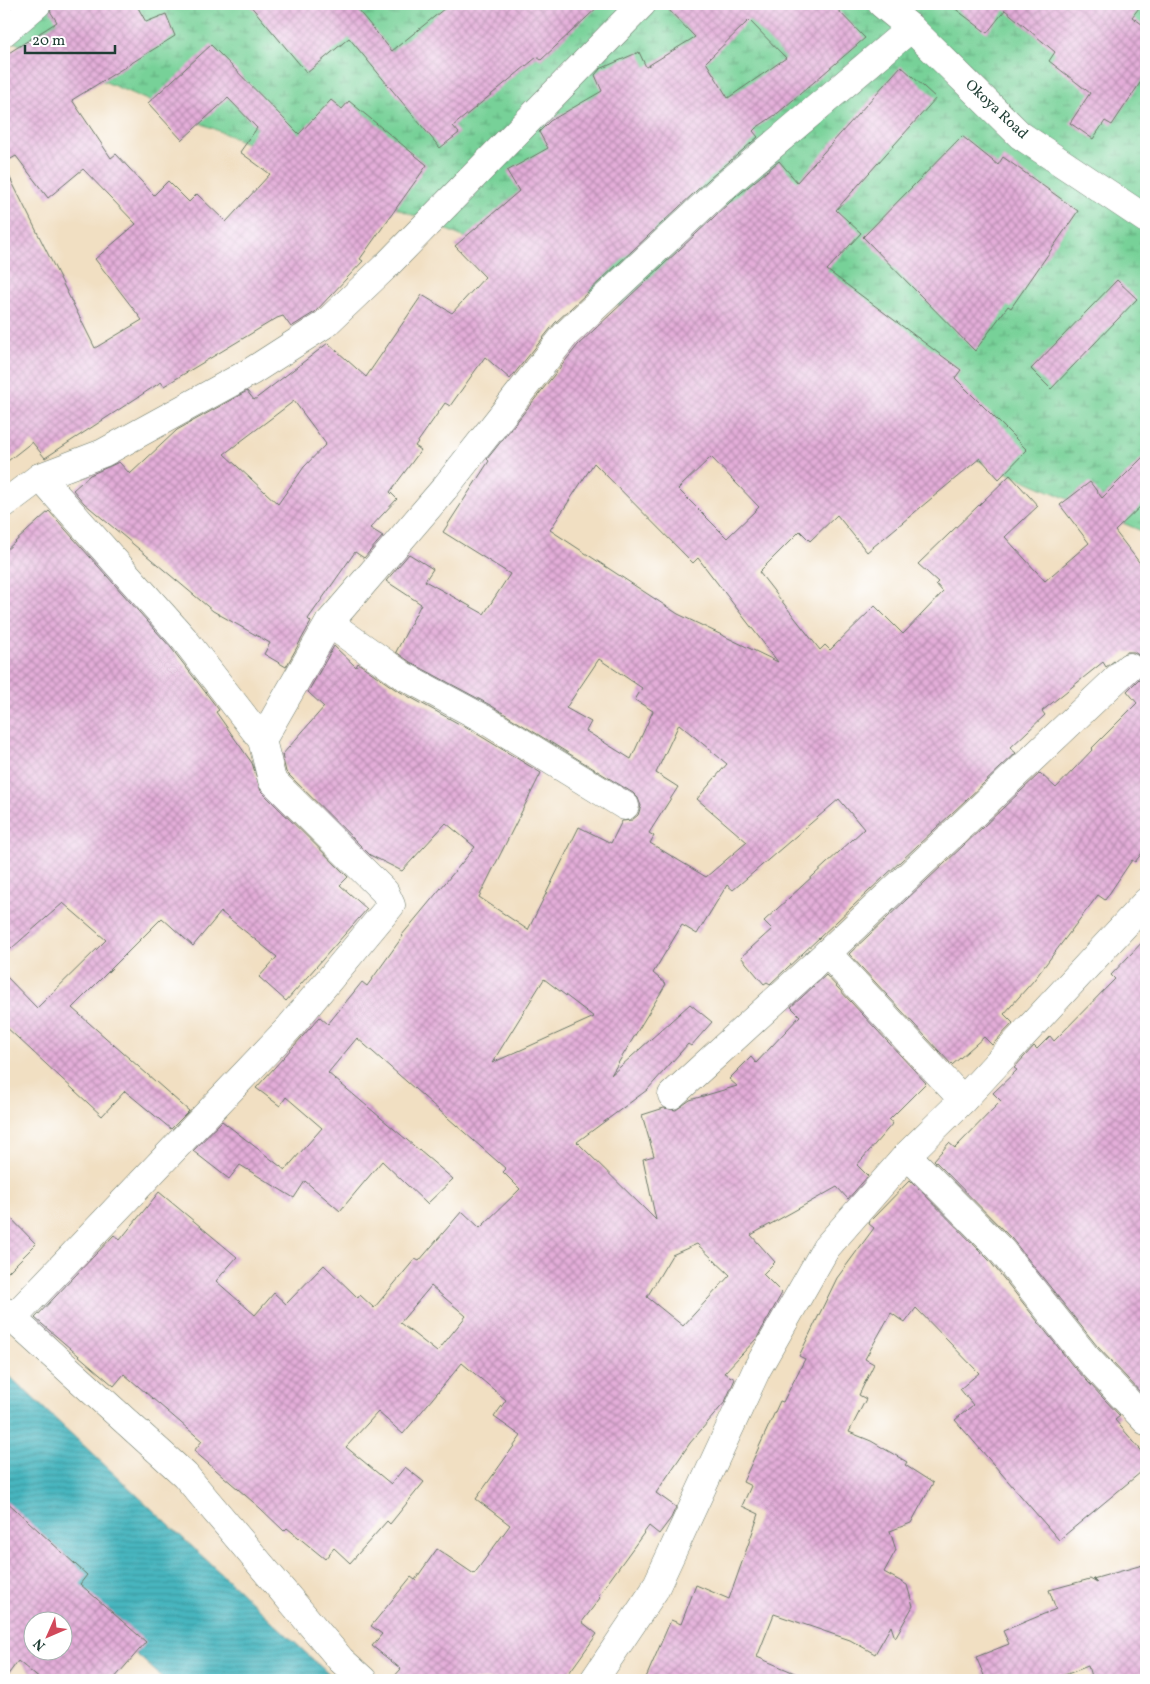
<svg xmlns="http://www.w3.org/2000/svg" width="1150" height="1684" viewBox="0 0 1150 1684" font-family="Vollkorn,serif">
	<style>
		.wetland { fill: url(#wetland-marsh); stroke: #4b8766 }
		.water { fill: url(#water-rules); stroke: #337a7a }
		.building { fill: url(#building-cross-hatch); fill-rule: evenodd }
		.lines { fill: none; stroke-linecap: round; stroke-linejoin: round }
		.street-casing { stroke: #687666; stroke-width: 29 }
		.street { stroke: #fff; stroke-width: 28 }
		.labels { text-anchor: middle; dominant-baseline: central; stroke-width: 4.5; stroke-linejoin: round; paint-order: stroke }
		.street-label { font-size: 15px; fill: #1f3d34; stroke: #fff }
	</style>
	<defs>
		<pattern id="wetland-marsh" width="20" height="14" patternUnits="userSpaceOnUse" patternTransform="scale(1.25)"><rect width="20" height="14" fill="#77d198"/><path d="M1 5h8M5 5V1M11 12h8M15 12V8" fill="none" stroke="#61ab7d"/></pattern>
		<pattern id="water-rules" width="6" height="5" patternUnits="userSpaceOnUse" patternTransform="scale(1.25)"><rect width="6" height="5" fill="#47b6bf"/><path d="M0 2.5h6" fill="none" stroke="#3b959c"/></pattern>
		<pattern id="building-cross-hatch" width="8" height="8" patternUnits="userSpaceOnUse" patternTransform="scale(1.25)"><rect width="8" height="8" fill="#e4add9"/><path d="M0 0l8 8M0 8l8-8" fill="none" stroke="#b88eb1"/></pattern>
	</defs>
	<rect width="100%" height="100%" fill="#fff"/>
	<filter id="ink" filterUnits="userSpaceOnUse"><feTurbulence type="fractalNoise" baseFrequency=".02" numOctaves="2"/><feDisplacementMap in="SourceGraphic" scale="10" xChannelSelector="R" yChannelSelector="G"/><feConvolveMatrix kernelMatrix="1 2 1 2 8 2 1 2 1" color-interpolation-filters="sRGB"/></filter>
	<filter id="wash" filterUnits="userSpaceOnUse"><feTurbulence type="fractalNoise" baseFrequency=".0096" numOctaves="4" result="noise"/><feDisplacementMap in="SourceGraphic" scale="20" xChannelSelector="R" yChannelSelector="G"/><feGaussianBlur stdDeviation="1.12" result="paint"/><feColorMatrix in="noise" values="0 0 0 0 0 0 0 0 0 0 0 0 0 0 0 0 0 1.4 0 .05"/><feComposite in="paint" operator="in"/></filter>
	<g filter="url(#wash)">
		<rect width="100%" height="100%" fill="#f1dfc2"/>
		<polygon class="wetland" points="4,4 1146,4 1146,533 4,38"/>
		<polygon class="water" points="4,1371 335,1680 165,1680 4,1534"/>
		<g id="blocks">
			<g class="building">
				<polygon points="52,4 136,4 146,22 166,14 175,36 72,100 111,158 116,154 154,195 168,181 189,202 197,194 226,222 270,174 240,152 257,128 228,98 182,140 148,103 211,45 299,134 331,100 342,109 349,101 427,165 360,259 363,261 315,312 291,327 283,316 277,318 164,386 161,382 45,458 32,442 4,464 4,166 95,348 142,320 95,259 136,224 83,169 48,198 16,156 4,163 4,56 57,22 50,11"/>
				<polygon points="249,4 353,4 392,51 450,4 601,4 541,60 537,57 453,126 459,133 440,148 349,38 307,73"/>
				<path d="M663 4H832L865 38 778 113 756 128 753 131 758 137 709 179 555 323 510 379 485 357 450 406 445 403 415 446 421 450 390 492 397 499 370 528 383 536 364 558 355 552 308 619 311 622 286 667 264 654 270 643 213 611 84 503 73 490 90 475 119 462 130 474 177 430 247 391 254 400 328 343 366 377 422 295 452 313 485 277 455 246 519 191 507 171 548 148 539 132 550 121 602 91 595 75 600 69 639 52 646 67 695 37ZM749 20 786 58 728 98 706 62ZM294 401 326 444 304 467 278 504 224 454Z"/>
				<polygon points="949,4 1142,4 1132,17 1146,27 1146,74 1112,125 1105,121 1093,139 1070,123 1090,93 1049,61 1055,52 1005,10 987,33"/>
				<path d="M901 66 936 98 836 210 861 233 827 270 961 370 955 378 1027 450 999 479 980 458 867 552 837 515 810 541 800 531 759 572 820 650 825 645 830 650 875 606 903 634 943 592 936 584 938 582 918 564 1010 475 1038 506 1005 537 1045 581 1089 543 1060 505 1090 482 1102 498 1146 454V501L1115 531 1146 571V848L1135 862 1132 860 1105 900 1098 895 1034 980 1004 1014 1013 1023 992 1045 984 1037 952 1065 849 954 1040 773 1056 788 1093 749 1092 748 1137 703 1127 691 1140 678 1144 672V664L1140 656 1134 652H1126L1106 667 1103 662 1042 711 1045 715 1010 748 1016 753 770 984 767 982 764 984 741 957 772 929 764 921 864 829 839 799 733 890 727 885 697 934 682 925 653 973 666 984 611 1075 690 1004 712 1022 691 1046 688 1044 647 1090 577 1142 656 1220 643 1159 654 1156 642 1115 664 1108 676 1110 690 1100 737 1086 729 1079 751 1057 756 1063 800 1016 791 1007 826 975 926 1083 889 1120 893 1123 857 1165 868 1176 848 1199 837 1187 751 1235 775 1262 763 1274 782 1293 757 1338 724 1373 735 1379 725 1402 690 1443 656 1493 676 1507 671 1518 659 1534 649 1526 598 1596 600 1598 582 1622 597 1634 564 1680H391L401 1669 372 1646 382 1634 371 1626 411 1577 415 1580 437 1549 474 1574 510 1525 476 1499 521 1436 494 1417 506 1400 462 1363 403 1434 378 1412 346 1447 391 1484 405 1467 424 1482 390 1524 387 1521 350 1563 334 1548 325 1559 287 1528 284 1531 260 1508 194 1451 202 1441 124 1374 114 1386 35 1318 114 1235 120 1240 159 1192 237 1257 216 1281 255 1315 274 1293 286 1304 324 1265 358 1298 360 1295 374 1308 415 1259 419 1261 462 1211 480 1228 520 1189 503 1172 506 1169 357 1038 328 1073 453 1179 427 1204 382 1161 340 1211 305 1181 294 1198 240 1165 229 1179 193 1151 222 1121 285 1170 322 1128 286 1097 280 1106 256 1088 320 1017 328 1024 362 982 367 986 403 936 402 935 475 847 446 823 402 871 370 855 286 772 282 755 324 707 308 692 334 646 356 667 358 663 395 689 474 732 541 773 479 897 528 930 579 827 611 843 622 821 632 820 638 815 641 806 638 798 633 793 490 705 410 662 396 652 421 604 386 581 409 554 433 569 425 581 484 614 510 574 443 532 489 461 487 459 578 345 730 202 779 161 797 182ZM711 457 759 507 727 538 678 489ZM594 463 693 563 698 558 778 662 678 614 550 530ZM599 659 642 688 635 700 653 711 631 759 586 731 591 722 566 708ZM679 724 727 764 697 799 747 842 706 877 650 843 654 836 649 833 678 787 656 773ZM544 979 594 1017 492 1063ZM697 1244 730 1275 683 1326 647 1297 672 1255ZM431 1286 466 1316 437 1352 400 1323Z"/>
				<polygon points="962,136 998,165 1003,157 1078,211 1011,308 1008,306 975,351 863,237"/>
				<polygon points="1117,280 1137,299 1051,389 1031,369"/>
				<polygon points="49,511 172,649 219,710 216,712 252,763 261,791 348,877 340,885 367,909 286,1001 259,977 277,957 221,912 193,946 162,918 72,1008 189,1111 171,1129 125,1091 102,1116 4,1025 4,974 37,1008 106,940 63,903 4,955 4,552"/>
				<polygon points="1146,938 1146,1390 1142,1394 1097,1346 1012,1239 934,1160 949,1143 955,1148 1001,1101 993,1093 1017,1070 1014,1068 1034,1046 1037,1049 1050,1036 1054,1041 1115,979 1111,975"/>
				<polygon points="910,1180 989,1260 1073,1366 1120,1416 1115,1420 1146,1456 1146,1468 1059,1540 955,1420 973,1405 960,1389 979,1373 916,1308 905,1323 891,1313 865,1359 874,1364 859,1395 866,1399 849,1432 871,1441 907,1462 905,1465 933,1483 911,1523 890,1531 896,1550 884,1572 907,1585 913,1606 895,1638 891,1626 875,1654 850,1640 774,1614 757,1657 811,1680 645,1680 671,1620 681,1624 696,1585 729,1599 759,1514 742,1506 751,1486 743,1482 780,1401 783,1402 805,1359 799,1356 837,1278 874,1228 869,1224 870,1221"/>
				<polygon points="4,1211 36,1244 4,1276"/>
				<path d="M4 1499 87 1575 80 1584 146 1642 113 1680H41L18 1661 4 1680ZM32 1622H62V1652H32Z"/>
				<polygon points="1146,1564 1146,1680 1092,1680 1088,1666 1052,1680 986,1680 976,1657 1009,1644 1003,1631 1056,1609 1049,1590 1090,1579 1097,1583 1093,1579"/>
			</g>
		</g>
	</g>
	<g filter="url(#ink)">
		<use href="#blocks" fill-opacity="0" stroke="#687666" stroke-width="1"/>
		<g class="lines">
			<g class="street-casing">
				<g id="street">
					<polyline points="882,4 911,28 1020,135 1146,219"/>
					<polyline points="4,32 37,4"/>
					<polyline points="4,504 40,477 103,453 252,371 325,324 387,265 642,4"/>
					<polyline points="329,623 402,675 482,718 625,806"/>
					<polyline points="262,740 329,623 444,489 566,334 720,190 911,28"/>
					<polyline points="827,953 963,1100"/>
					<polyline points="672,1095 827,953 1129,667"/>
					<polyline points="907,1155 1001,1250 1085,1356 1146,1421"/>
					<polyline points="4,1311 185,1475 341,1660 363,1680"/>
					<polyline points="12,1319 289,1028 391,905 385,892 272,780 262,740 184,639 40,477"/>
					<polyline points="594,1680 654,1591 757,1369 826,1248 907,1155 963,1100 1146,902"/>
				</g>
			</g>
			<use href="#street" class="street"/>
		</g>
	</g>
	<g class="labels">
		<g class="street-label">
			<text transform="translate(996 110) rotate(43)">Okoya Road</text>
		</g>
	</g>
	<rect width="1150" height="1684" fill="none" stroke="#fff" stroke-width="20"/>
	<g transform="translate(48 1636) rotate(225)"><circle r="24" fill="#ffffff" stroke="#a5b1ae"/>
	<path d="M0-4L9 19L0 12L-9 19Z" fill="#d1495b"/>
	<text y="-8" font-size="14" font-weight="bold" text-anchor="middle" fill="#1f3d34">N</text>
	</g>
	<path d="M25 45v8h90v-8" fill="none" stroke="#1f3d34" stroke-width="2.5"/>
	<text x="32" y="45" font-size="15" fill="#1f3d34" stroke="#ffffff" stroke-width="4" paint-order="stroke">20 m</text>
</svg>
